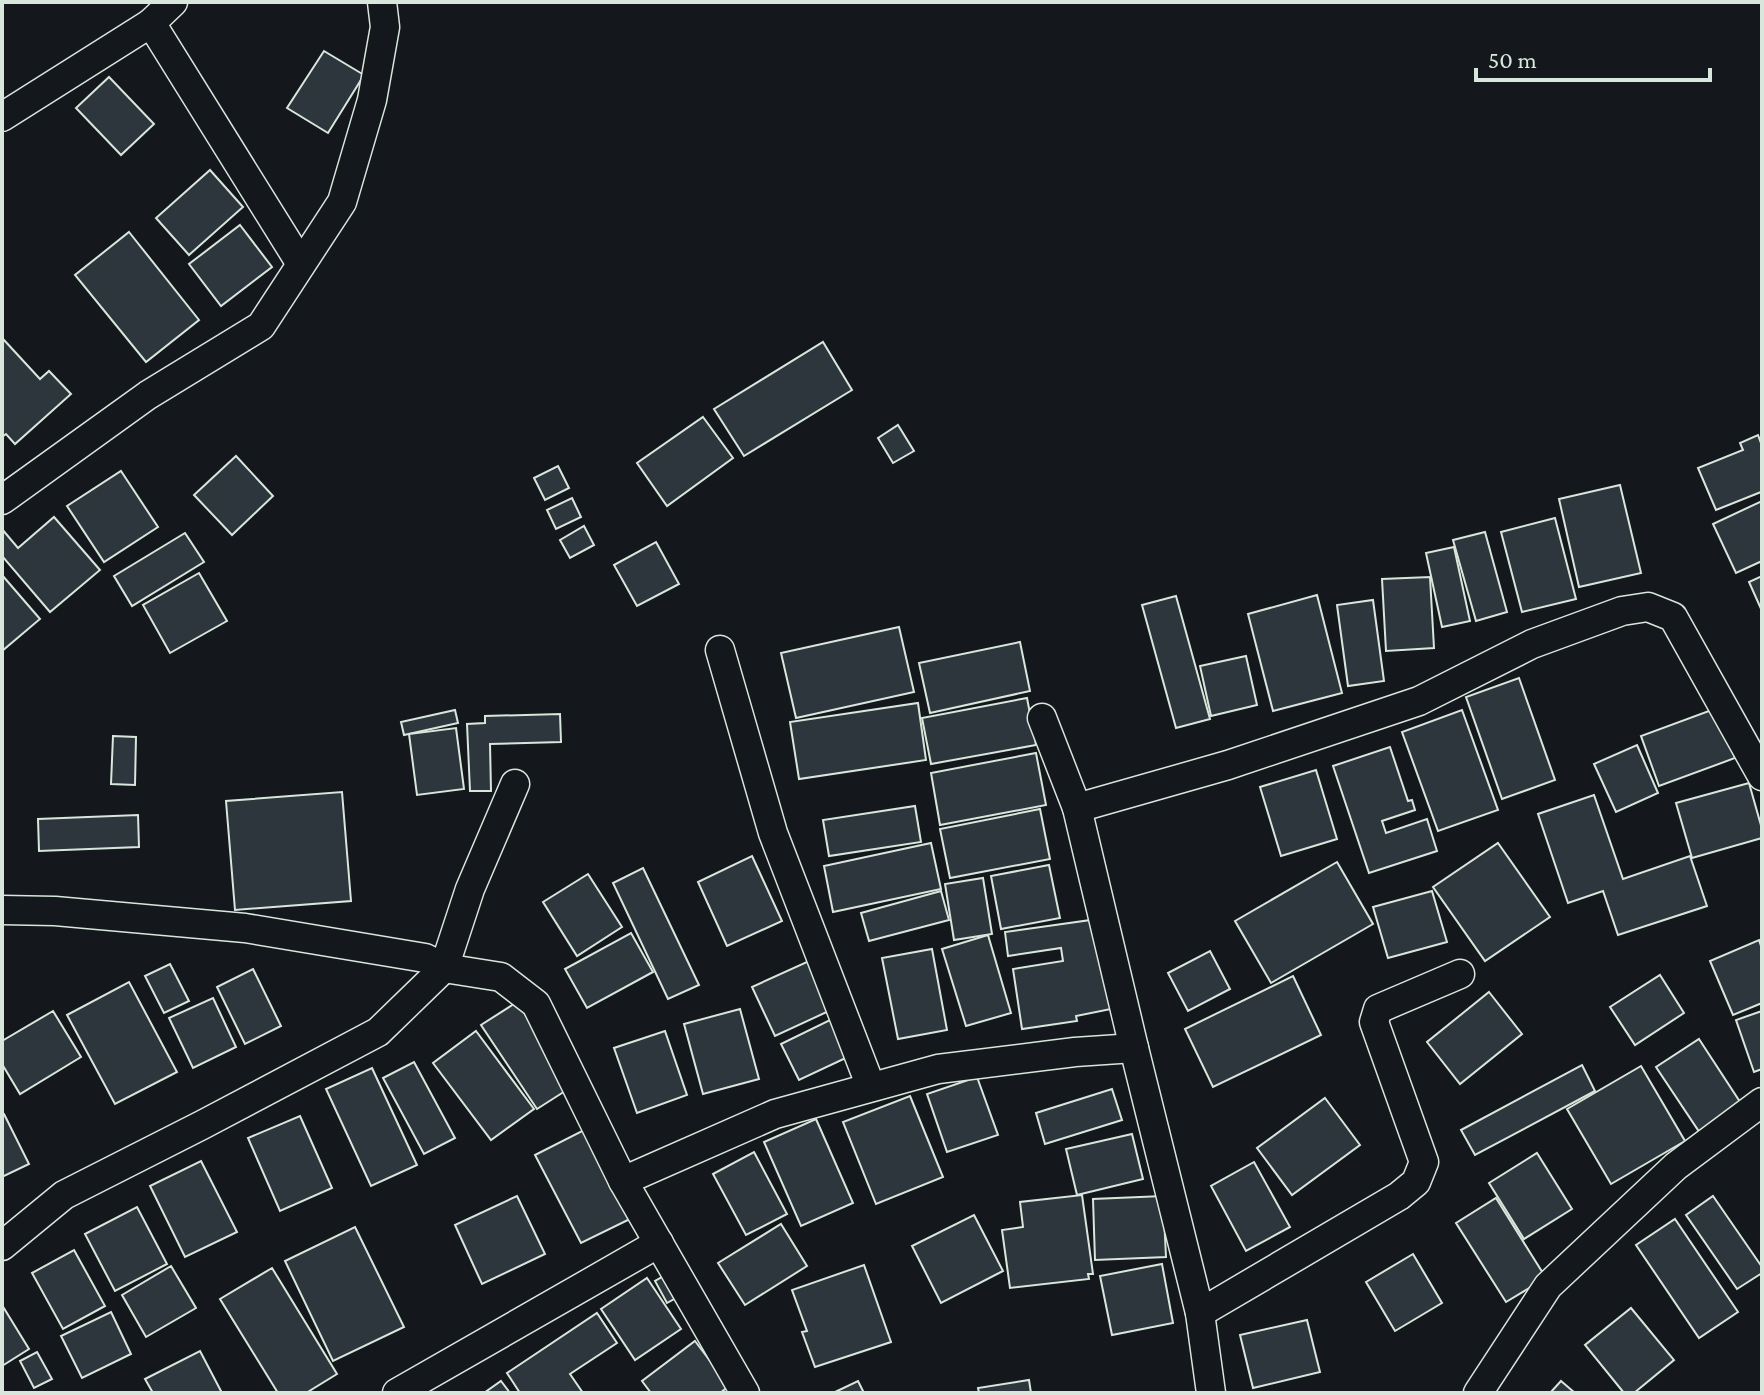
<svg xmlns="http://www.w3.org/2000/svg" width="1764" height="1395" viewBox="0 0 1764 1395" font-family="'Crimson Pro',serif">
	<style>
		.building { fill: #2c363c; stroke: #d8e6dc; stroke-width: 2 }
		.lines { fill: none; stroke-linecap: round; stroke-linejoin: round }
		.street-casing { stroke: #d8e6dc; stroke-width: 31 }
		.street { stroke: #14181c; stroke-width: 28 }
	</style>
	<rect width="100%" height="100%" fill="#14181c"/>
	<g class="building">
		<polygon points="324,51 364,75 328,133 287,108"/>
		<polygon points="109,77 154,124 121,155 76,108"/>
		<polygon points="210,170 243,207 189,255 156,218"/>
		<polygon points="240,225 272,267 221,306 189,264"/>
		<polygon points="129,232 199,320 146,362 75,275"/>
		<polygon points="4,340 40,379 49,371 71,394 15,444 6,434 2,437 2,342"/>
		<polygon points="823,342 852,390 744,456 714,409"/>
		<polygon points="703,417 733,458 667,506 637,463"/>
		<polygon points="898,425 914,451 893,463 878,438"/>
		<polygon points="1758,435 1762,446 1762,493 1761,492 1716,510 1698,468 1743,450 1740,443"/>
		<polygon points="236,456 273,496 232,535 194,495"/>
		<polygon points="558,466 569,488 545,500 534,478"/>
		<polygon points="121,471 158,527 104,562 67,506"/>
		<polygon points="1620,485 1641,573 1579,587 1559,499"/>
		<polygon points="572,498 581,517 556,529 547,510"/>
		<polygon points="1762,501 1762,561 1736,573 1713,524"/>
		<polygon points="54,517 100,570 50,612 2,556 2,529 18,548"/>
		<polygon points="1555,518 1576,599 1522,612 1501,532"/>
		<polygon points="584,526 594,545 570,558 560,540"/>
		<polygon points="1485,532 1507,612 1476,621 1453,540"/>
		<polygon points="185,533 204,562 132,606 114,576"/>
		<polygon points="656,542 679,584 637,606 614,565"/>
		<polygon points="1454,547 1470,621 1442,627 1426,553"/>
		<polygon points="199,573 227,621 170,653 143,605"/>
		<polygon points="2,575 40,619 2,651"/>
		<polygon points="1762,576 1762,611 1749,582"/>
		<polygon points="1430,577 1434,648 1386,651 1382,579"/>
		<polygon points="1317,595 1342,693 1273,711 1248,614"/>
		<polygon points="1176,596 1210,719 1176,728 1142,605"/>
		<polygon points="1373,600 1384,681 1348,686 1337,605"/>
		<polygon points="899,627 914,692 796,718 781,653"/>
		<polygon points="1020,642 1030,691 930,713 919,663"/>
		<polygon points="1246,656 1257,705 1211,716 1200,666"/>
		<polygon points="1519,678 1555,780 1502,799 1466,697"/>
		<polygon points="1027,698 1036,745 931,764 922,718"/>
		<polygon points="918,703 926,760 799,779 790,722"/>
		<polygon points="1717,708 1735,758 1659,786 1641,736"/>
		<polygon points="455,710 458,723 404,735 401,722"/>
		<polygon points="1462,710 1498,810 1438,831 1402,732"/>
		<polygon points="560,714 561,742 490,744 491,791 470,791 467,724 485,723 485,716"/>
		<polygon points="456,728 464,789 417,795 409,734"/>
		<polygon points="113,736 136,737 135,785 111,784"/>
		<polygon points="1637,745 1658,793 1616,812 1594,764"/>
		<polygon points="1390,747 1408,801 1412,800 1415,810 1382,821 1386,833 1427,819 1437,851 1369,873 1333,766"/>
		<polygon points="1036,753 1046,805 940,825 931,773"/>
		<polygon points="1316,770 1337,839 1281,856 1260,787"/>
		<polygon points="1749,783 1762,829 1762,838 1692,858 1676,803"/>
		<polygon points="342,792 351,901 235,910 226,801"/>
		<polygon points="1594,795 1623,879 1690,856 1707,906 1618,935 1603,891 1568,903 1538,814"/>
		<polygon points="915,806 921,842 829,856 823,820"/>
		<polygon points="1040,809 1050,859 950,878 940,829"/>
		<polygon points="138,815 139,847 39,851 38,819"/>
		<polygon points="931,843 941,889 833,912 824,866"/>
		<polygon points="1498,843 1550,917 1485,961 1433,887"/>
		<polygon points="752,856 782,921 727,946 698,882"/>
		<polygon points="1337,862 1373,924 1271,983 1235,921"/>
		<polygon points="1049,865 1060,918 1001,929 991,876"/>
		<polygon points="643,868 699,985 668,999 613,883"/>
		<polygon points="588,874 622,927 577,956 543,902"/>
		<polygon points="983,878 992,934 954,940 945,884"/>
		<polygon points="941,891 949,920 869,941 861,913"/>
		<polygon points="1432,891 1447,942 1388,958 1373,907"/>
		<polygon points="1098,919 1111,1009 1076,1016 1077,1021 1022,1029 1013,969 1063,961 1061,948 1008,956 1005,932"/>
		<polygon points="631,933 653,972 587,1008 565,969"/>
		<polygon points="988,935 1011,1013 966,1026 942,949"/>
		<polygon points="1759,940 1762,949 1762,1003 1733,1015 1710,961"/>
		<polygon points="932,949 947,1030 898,1039 882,958"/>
		<polygon points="1210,951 1230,989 1188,1011 1168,973"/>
		<polygon points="809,961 831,1010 775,1036 752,987"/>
		<polygon points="170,964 189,1001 164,1013 145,976"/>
		<polygon points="253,969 281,1026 245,1044 217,987"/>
		<polygon points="1660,975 1684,1013 1635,1045 1610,1007"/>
		<polygon points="1293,976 1321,1035 1213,1087 1185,1029"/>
		<polygon points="129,982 177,1072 115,1104 67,1015"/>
		<polygon points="1489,992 1522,1034 1460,1084 1427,1042"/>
		<polygon points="213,998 236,1047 193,1068 169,1018"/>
		<polygon points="517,1002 573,1086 537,1109 481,1025"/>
		<polygon points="740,1009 759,1079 703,1094 684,1024"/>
		<polygon points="53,1011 81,1057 20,1094 2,1064 2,1041"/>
		<polygon points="1762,1011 1762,1069 1754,1072 1736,1020"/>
		<polygon points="832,1019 850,1056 799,1080 781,1044"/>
		<polygon points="476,1031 534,1109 491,1140 433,1063"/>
		<polygon points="665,1031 687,1095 637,1113 614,1048"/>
		<polygon points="1699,1039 1744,1108 1702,1136 1656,1067"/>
		<polygon points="414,1062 455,1138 424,1154 383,1078"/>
		<polygon points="1582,1065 1595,1091 1475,1155 1461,1130"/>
		<polygon points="1641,1066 1685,1141 1611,1184 1567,1109"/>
		<polygon points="372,1068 417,1165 371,1186 326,1089"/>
		<polygon points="977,1077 998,1135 947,1152 927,1094"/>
		<polygon points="1112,1089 1122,1120 1045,1144 1036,1113"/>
		<polygon points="910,1096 943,1177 876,1204 843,1122"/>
		<polygon points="1325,1098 1360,1145 1292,1195 1257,1148"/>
		<polygon points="4,1114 29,1164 2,1177 2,1115"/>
		<polygon points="300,1116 332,1188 280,1211 248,1138"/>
		<polygon points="816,1119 853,1203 801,1226 764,1142"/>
		<polygon points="586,1129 632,1218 581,1243 535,1155"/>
		<polygon points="1132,1134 1143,1179 1077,1195 1066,1149"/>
		<polygon points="754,1152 787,1214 746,1235 713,1174"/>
		<polygon points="1537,1153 1572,1209 1524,1239 1489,1183"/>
		<polygon points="201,1161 237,1232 185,1257 150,1186"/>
		<polygon points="1254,1162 1290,1227 1246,1251 1211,1186"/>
		<polygon points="1082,1195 1093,1274 1088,1274 1089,1279 1010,1288 1002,1230 1023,1227 1020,1202"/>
		<polygon points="517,1196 545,1254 482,1284 455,1225"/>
		<polygon points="1163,1196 1166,1257 1095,1260 1093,1199"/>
		<polygon points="1713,1196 1762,1267 1762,1273 1737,1289 1686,1215"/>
		<polygon points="1496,1198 1546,1278 1506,1302 1456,1223"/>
		<polygon points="137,1207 167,1264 115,1291 85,1234"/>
		<polygon points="974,1215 1003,1271 941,1303 912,1246"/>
		<polygon points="1675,1219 1738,1312 1699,1338 1636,1245"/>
		<polygon points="781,1224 807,1266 745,1305 718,1263"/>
		<polygon points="355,1227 404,1327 333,1361 285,1261"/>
		<polygon points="74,1250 105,1306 63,1329 32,1273"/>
		<polygon points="1413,1254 1442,1303 1395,1331 1366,1282"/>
		<polygon points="1162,1264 1173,1323 1112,1335 1100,1276"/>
		<polygon points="864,1265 891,1342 815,1367 802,1332 807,1331 792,1290"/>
		<polygon points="171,1266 196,1308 146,1337 122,1295"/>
		<polygon points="272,1268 337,1374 306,1393 278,1393 220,1299"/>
		<polygon points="671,1272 683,1294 667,1303 655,1281"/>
		<polygon points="647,1278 681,1329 635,1360 601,1309"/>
		<polygon points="2,1305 29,1349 2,1366"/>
		<polygon points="1631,1308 1674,1360 1634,1393 1624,1393 1585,1345"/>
		<polygon points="111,1312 131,1354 82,1378 61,1336"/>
		<polygon points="597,1313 617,1343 570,1374 583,1393 520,1393 507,1373"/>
		<polygon points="1307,1320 1320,1372 1253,1388 1240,1335"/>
		<polygon points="695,1341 729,1386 720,1393 651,1393 642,1381"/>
		<polygon points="200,1351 222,1393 153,1393 145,1379"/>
		<polygon points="37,1352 52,1379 34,1388 20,1361"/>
		<polygon points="1029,1380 1031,1393 979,1393 978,1388"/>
		<polygon points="501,1381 510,1393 484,1393"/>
		<polygon points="858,1381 864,1393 833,1393"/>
		<polygon points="1561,1381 1575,1393 1550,1393"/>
	</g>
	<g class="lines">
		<g class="street-casing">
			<g id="street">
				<polyline points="151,23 173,2"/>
				<polyline points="2,117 151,23 301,264"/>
				<polyline points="2,500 148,395 261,326 342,202 372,100 385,27 382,2"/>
				<polyline points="720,650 773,833 871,1087"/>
				<polyline points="1042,718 1077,808 1134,1048 1200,1313 1211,1393"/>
				<polyline points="1077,808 1228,765 1419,701 1532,644 1622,611 1648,607 1673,617 1762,776"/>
				<polyline points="2,910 55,911 245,928 425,958 444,968 501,977 536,1004 623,1181 745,1393"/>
				<polyline points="623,1181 775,1114 938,1069 1075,1052 1134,1048"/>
				<polyline points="2,1246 64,1195 202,1125 378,1032 444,968 470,889 515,784"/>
				<polyline points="1200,1313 1399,1196 1416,1182 1424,1162 1374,1022 1378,1009 1460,974"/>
				<polyline points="397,1393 659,1243"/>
				<polyline points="1478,1393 1548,1286 1676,1166 1762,1102"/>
			</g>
		</g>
		<use href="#street" class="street"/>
	</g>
	<rect width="1764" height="1395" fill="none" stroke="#d8e6dc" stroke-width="8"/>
	<path d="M1476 68v12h234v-12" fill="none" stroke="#d8e6dc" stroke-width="4"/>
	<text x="1488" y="68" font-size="24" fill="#d8e6dc" stroke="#14181c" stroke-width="6" paint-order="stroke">50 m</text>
</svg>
